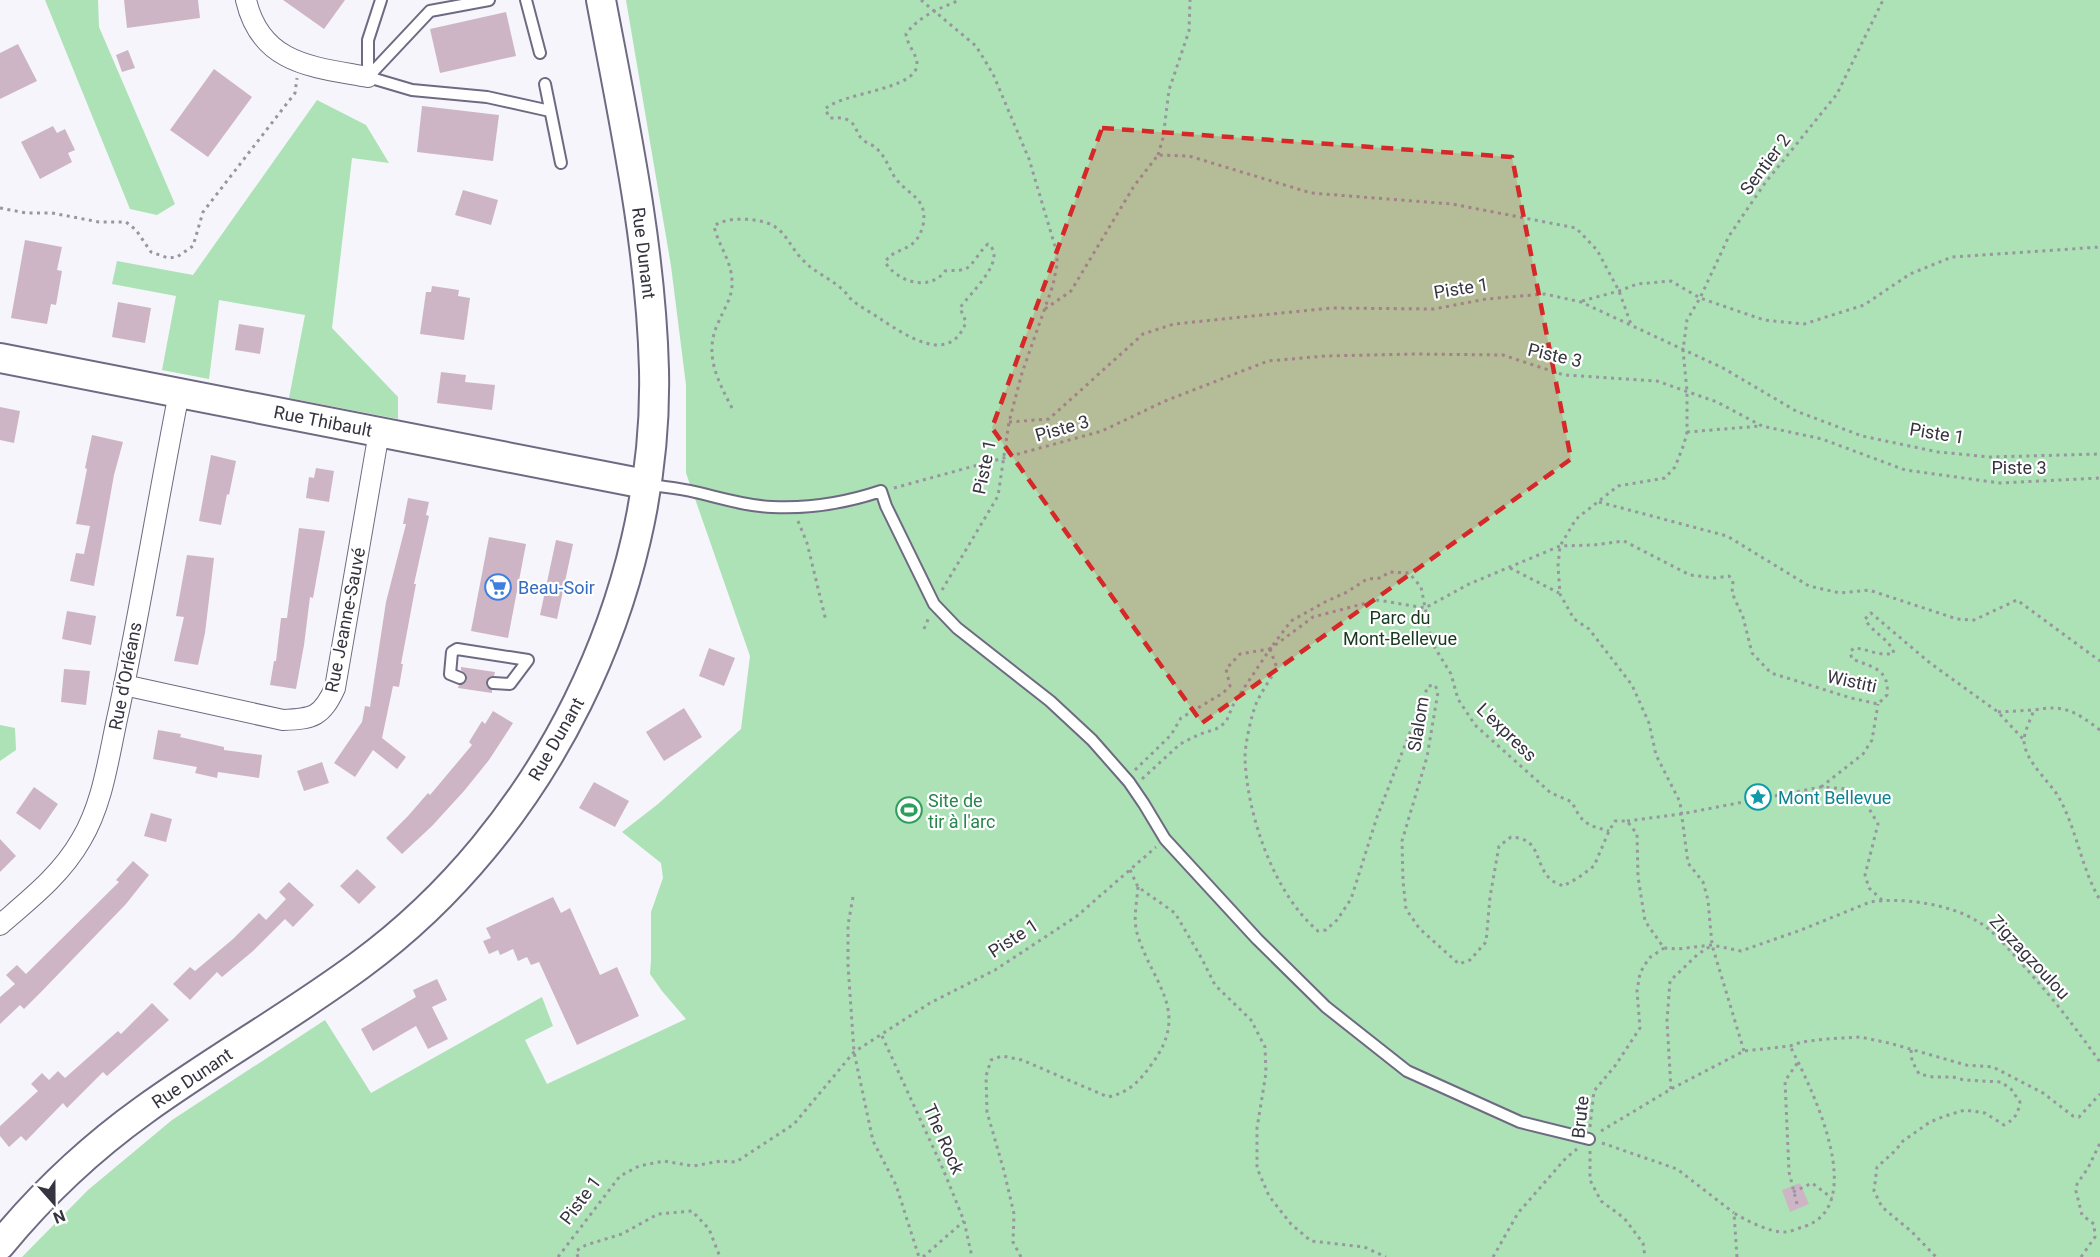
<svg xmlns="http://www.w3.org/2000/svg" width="2100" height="1257" viewBox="0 0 2100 1257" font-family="Roboto,sans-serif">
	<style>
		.green { fill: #ace2b5 }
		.building { fill: #ceb5c6 }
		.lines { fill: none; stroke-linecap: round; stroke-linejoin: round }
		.lane-casing { stroke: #6e6a82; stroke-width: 14 }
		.street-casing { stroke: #6e6a82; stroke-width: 22 }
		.secondary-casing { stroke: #6e6a82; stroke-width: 32 }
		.path { stroke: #98979f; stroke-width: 3; stroke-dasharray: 3 4.5; stroke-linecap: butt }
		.lane { stroke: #fff; stroke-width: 10 }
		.street { stroke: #fff; stroke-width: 20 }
		.secondary { stroke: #fff; stroke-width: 28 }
		.marked { fill: #d62828; fill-opacity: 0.2; stroke: #d62828; stroke-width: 4.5; stroke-dasharray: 12 8; stroke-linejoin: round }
		.labels { text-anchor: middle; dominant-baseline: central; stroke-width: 4.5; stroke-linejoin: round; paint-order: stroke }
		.street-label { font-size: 18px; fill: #36343f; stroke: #fff }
		.shop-label { font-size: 18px; fill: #366cbe; stroke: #fff; text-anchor: start }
		.park-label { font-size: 18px; fill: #16391f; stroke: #fff }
		.culture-label { font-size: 18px; fill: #0d838f; stroke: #fff; text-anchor: start }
		.leisure-label { font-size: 18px; fill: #27864d; stroke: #fff; text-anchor: start }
	</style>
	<rect width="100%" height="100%" fill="#f6f5fb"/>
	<g class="green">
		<polygon points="45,0 98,0 99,27 175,204 157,215 130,209"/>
		<polygon points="626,0 2100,0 2100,1257 22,1257 88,1190 172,1120 325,1020 371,1093 542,997 553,1026 525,1040 547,1084 686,1019 662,991 650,974 651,960 651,912 663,878 661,863 622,832 658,804 741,729 750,656 686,473 686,385 671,266"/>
		<polygon points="317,100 366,125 389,163 352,158 332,328 398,397 398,419 289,398 305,315 219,300 209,379 162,370 176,296 112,284 117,261 193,275"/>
		<polygon points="0,725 15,728 16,750 0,761"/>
	</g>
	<g class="building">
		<polygon points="124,0 198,0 200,18 127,28"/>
		<polygon points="283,0 345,0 324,29"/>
		<polygon points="506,12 516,56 440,73 430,29"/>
		<polygon points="18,44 37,81 0,99 0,53"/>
		<polygon points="128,50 135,68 122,72 116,55"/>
		<polygon points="214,69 252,97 208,157 170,130"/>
		<polygon points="422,106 499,115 493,161 417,152"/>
		<polygon points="53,126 57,133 65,129 75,150 68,153 72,162 40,179 21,142"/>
		<polygon points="463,190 498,200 491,225 455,215"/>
		<polygon points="25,240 62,247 57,270 62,271 56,305 51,304 47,324 11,318"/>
		<polygon points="432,286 459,290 458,296 470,298 464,340 420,334 426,292 431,292"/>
		<polygon points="118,302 151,308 145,343 112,337"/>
		<polygon points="239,324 264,328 260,354 235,350"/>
		<polygon points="441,372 466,375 465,382 495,385 492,410 437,403"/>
		<polygon points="0,407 20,411 14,443 0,440"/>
		<polygon points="92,435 123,442 114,475 94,586 70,581 76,553 84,554 90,526 76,524 87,469 85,468"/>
		<polygon points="211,455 236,461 229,495 227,494 221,525 199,521"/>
		<polygon points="316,468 334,471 329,502 306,498 309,477 314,478"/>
		<polygon points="408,498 429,502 426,515 429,516 414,584 416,584 401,664 403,664 399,687 393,686 382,738 406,757 397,769 373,750 355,777 334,763 362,722 365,706 370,707 386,602 406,524 403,524"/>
		<polygon points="299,528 325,531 313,598 310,597 304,645 296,689 270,685 274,661 276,661 281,618 287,618"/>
		<polygon points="489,537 526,544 508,638 471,631"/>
		<polygon points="556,540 573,544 557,619 540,615"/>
		<polygon points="187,555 214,558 205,633 198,665 174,661 184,617 176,616"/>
		<polygon points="67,611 96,616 91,645 62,639"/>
		<polygon points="709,648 735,658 724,686 699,676"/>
		<polygon points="461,667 495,672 494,676 489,677 486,682 487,687 492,690 492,693 458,688 459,685 464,684 467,680 466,674 461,670"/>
		<polygon points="64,669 90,671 86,705 61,702"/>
		<polygon points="684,708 702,737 664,761 646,732"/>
		<polygon points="493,711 513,723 489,760 464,791 432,826 402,854 386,838 408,816 428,793 430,795 472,745 469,742 482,721 485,724"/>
		<polygon points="158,730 181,734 180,737 224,747 224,750 262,755 259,778 218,772 217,778 195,773 197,767 153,759"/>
		<polygon points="322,762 329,783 304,791 297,771"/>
		<polygon points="594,782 629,801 615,827 579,808"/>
		<polygon points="34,787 58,804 40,830 16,813"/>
		<polygon points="151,813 172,819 166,842 144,836"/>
		<polygon points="0,839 16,856 0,872"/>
		<polygon points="133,861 149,875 126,904 42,991 24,1009 20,1005 0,1024 0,997 15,984 6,975 17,965 26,974 119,882 116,880"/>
		<polygon points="357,869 376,887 359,904 340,886"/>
		<polygon points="289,882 314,905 293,927 285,919 253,951 222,977 217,972 190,1000 173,984 190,967 195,971 233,939 259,913 266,920 286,899 279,892"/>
		<polygon points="553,897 561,913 570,908 600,975 617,967 639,1016 577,1045 539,962 531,965 527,957 518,961 513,949 500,955 498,950 489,954 483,941 491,938 486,928"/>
		<polygon points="437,979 447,1000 432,1007 448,1039 428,1049 416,1026 373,1051 361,1029 416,997 413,990"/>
		<polygon points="152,1003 169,1020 107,1076 103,1072 67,1108 63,1103 26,1141 21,1136 9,1147 0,1136 0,1126 38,1091 31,1084 42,1073 49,1080 58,1071 65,1078 118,1031 121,1034"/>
		<polygon points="1800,1183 1809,1204 1790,1212 1782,1190"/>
	</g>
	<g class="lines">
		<g class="lane-casing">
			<g id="lane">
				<polyline points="381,0 368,40 368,77 430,11 489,0"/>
				<polyline points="526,0 540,53"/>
				<polyline points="368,77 412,90 487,97 550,111"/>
				<polyline points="545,84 561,163"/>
				<path d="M645 484C662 487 679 488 695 492 721 498 746 506 772 507 810 509 845 503 881 491L886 506 934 604 957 628 1050 701 1092 740 1129 782 1144 804 1165 839 1257 939 1326 1007 1407 1071 1520 1122 1589 1139"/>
				<polyline points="460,678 450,674 452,652 457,649 528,660 510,684 493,683"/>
			</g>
		</g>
		<g class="street-casing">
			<g id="street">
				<path d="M246 0C261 65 314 67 368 77"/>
				<path d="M124 685 283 720C314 719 322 716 335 688L379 432"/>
				<path d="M0 925C30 899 61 875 81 840 104 802 109 753 119 710 141 605 158 499 179 393"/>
			</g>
		</g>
		<g class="secondary-casing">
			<g id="secondary">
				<polyline points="0,358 645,484"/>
				<path d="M0 1245C42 1194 91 1148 144 1110 215 1059 291 1016 360 965 543 831 659 597 654 370 651 246 624 122 601 0"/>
			</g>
		</g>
		<g class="path">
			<polyline points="921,0 976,46 993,74 1029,159 1057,253 1057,265 1053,285 1022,373 1009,422 998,496 942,590"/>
			<polyline points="1158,155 1163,138 1169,90 1189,31 1190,0"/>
			<polyline points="0,208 26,213 52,213 99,222 126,222 136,230 151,252 168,258 177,257 193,246 203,212 295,93 297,78"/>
			<polyline points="1582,301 1619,291 1637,284 1671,281 1700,298 1764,320 1804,324 1864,305 1910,274 1952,257 2100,247"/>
			<polyline points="1045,309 1071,291 1134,186 1158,155 1189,156 1311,193 1452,204 1576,228 1597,250 1619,291 1632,327"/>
			<path d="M732 408C717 379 703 353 719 321 724 309 733 296 732 282 732 261 718 245 714 226 727 216 758 218 772 225 787 233 790 247 802 259 813 272 830 278 842 289 846 292 848 297 851 299 860 307 872 313 882 320 907 336 950 366 966 322L960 308C969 294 1009 259 988 244 981 249 972 267 965 269 959 271 952 270 945 271 930 292 897 282 885 262 896 245 916 254 923 225 929 197 905 194 894 176 888 166 885 156 876 148 872 144 865 143 861 138 856 132 856 124 848 120 842 117 836 118 830 118L825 109C843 92 917 90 917 64 917 54 907 45 906 34 919 16 940 8 960 0"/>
			<polyline points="1009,422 1049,419 1143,334 1174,324 1331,308 1434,309 1486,299 1545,294 1581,302 1723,368 1796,411 1862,436 1938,452 1990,457 2100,454"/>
			<polyline points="1687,432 1761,426"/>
			<polyline points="894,488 1102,431 1165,401 1268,361 1325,356 1414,354 1503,355 1564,375 1657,381 1717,402 1762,426 1822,439 1905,470 2000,483 2100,478"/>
			<polyline points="1599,502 1727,536 1809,586 1840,593 1869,590 1957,619 1974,620 2017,600 2100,661"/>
			<polyline points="798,521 807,543 826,621"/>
			<polyline points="1510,568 1559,593"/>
			<polyline points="924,629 929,617"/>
			<path d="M1273 645 1291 621 1325 602 1347 592 1367 579 1381 578 1389 572 1409 573 1421 587 1432 643 1451 674 1458 699 1475 725 1551 793 1572 802C1582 824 1587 825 1609 831"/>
			<path d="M1270 649 1277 668C1270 680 1261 692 1256 704 1251 717 1245 744 1245 758 1247 815 1274 894 1318 931L1326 930 1337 920 1351 899 1377 817 1428 686 1435 685 1438 692 1427 757 1402 841 1403 881 1406 909 1419 928 1459 964 1470 960 1486 942 1490 897 1499 846 1511 837C1542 839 1533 861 1550 879 1553 882 1559 884 1563 886L1578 878 1594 866 1609 831 1615 821H1627L1637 834 1638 877 1645 921 1664 948 1677 949 1712 945 1741 951 1801 930 1870 902C1901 897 1950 904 1977 921 1994 931 2007 947 2020 962 2049 993 2075 1027 2100 1062"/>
			<polyline points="1998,712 2034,710"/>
			<path d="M2100 730C2076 712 2065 704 2034 710 2031 718 2024 732 2024 741 2025 761 2048 780 2058 796 2077 829 2081 868 2100 900"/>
			<polyline points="1135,770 1171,735 1181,718 1223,693 1230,686 1226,669 1240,654 1270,649"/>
			<path d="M1142 779 1180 744 1200 734 1216 729 1226 722 1234 703 1270 649 1313 617 1378 600 1425 608 1469 584 1560 546 1594 545 1624 541 1690 575 1715 578 1729 576 1733 581 1732 593 1743 617 1752 653 1771 673 1851 698 1878 704 1887 695C1890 669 1872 667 1852 659L1850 652 1854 648C1869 649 1879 657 1894 653 1889 638 1872 633 1865 619L1871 613 1930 663 1998 712 2024 740"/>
			<polyline points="1821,787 1863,754 1872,740 1878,704"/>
			<polyline points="1627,821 1681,814 1821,787 1849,789 1864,800 1878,824 1865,875 1869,888 1882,900"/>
			<polyline points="1130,870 1138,887 1175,913 1202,959 1215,985 1251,1020 1265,1047 1266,1073 1257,1128 1257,1168 1269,1196 1291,1224 1311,1241 1364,1247 1386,1257"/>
			<polyline points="853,897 848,925 848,965 854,1052 873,1141 896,1185 919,1257"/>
			<polyline points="882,1036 943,1169 964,1221 972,1257"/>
			<path d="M1911 1050 1912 1061 1919 1074 1933 1077H1953L1964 1080 2001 1082 2011 1089 2020 1102C2018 1114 2015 1119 2004 1125L1985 1113 1965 1110 1945 1116 1930 1122 1903 1141 1895 1151 1877 1167 1874 1191 1882 1207 1912 1232 1936 1257"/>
			<polyline points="1744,1051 1712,945 1708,900 1703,882 1688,863 1680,802 1656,755 1649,723 1632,685 1589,629 1574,619 1560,594 1558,566 1560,546 1576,519 1618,486 1665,478 1675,467 1684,444 1687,432 1687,391 1683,350 1687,320 1700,298 1729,236 1765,183 1837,94 1883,0"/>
			<polyline points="1671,1089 1667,1021 1670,981 1698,954 1711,946"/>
			<polyline points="1590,1127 1594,1091 1615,1066 1640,1028 1637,991 1640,973 1649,958 1664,948"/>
			<polyline points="1601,1131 1671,1089 1744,1051 1790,1046 1802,1042 1825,1039 1860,1037 1889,1043 1966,1065 1993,1067 2043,1093 2073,1116 2079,1117 2100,1094"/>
			<polyline points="1602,1143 1677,1169 1734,1213"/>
			<polyline points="1590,1151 1590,1180 1601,1201 1624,1218 1643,1243 1645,1257"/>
			<polyline points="1793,1192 1812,1183 1832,1198"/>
			<polyline points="1797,1204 1789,1172 1785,1081 1798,1062"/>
			<polyline points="558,1257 620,1176 639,1166 664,1161 693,1166 721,1161 736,1162 794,1124 854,1052 930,1003 995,970 1077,916 1156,847"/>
			<polyline points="578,1257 576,1251 586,1245 622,1234 658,1214 692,1211 709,1229 720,1257"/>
			<polyline points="923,1257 964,1221"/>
			<path d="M1021 1257 1013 1242 1014 1214 1004 1171 987 1112 986 1076 991 1060 1002 1056 1022 1060 1108 1097C1128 1093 1140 1081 1151 1065 1192 1011 1152 984 1137 933 1133 919 1137 901 1138 887"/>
			<polyline points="1493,1257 1518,1213 1566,1158 1577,1149"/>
			<path d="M1737 1257 1734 1213C1747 1221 1771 1233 1786 1232 1791 1232 1798 1228 1803 1227 1871 1206 1810 1085 1790 1046"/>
			<polyline points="2081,1257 2095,1237 2094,1224 2082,1215 2076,1191 2077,1184 2088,1168 2100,1143"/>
		</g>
		<use href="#lane" class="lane"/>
		<use href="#street" class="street"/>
		<use href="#secondary" class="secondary"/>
	</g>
	<path class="marked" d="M1102 128 1512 157 1571 459 1202 723 992 428Z"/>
	<defs>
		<g id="supermarket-ring" transform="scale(1.35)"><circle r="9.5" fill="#fff" stroke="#3f7fe0" stroke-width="1.5"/><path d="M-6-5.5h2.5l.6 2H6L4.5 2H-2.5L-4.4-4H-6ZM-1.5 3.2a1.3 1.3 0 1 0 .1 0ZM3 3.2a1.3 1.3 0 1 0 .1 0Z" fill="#3f7fe0"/></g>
		<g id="sight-ring" transform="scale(1.35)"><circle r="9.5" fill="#fff" stroke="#0f9aa8" stroke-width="1.5"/><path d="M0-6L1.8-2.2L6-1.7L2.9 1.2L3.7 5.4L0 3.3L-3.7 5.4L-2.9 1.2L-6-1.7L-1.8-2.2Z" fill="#0f9aa8"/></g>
		<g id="stadium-ring" transform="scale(1.35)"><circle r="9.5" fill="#fff" stroke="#2e9e5b" stroke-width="1.5"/><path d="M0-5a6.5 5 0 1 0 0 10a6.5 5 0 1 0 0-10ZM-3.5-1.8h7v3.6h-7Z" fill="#2e9e5b"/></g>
	</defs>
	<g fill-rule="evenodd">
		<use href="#supermarket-ring" x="498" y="587"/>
		<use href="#sight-ring" x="1758" y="797"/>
		<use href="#stadium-ring" x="909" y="810"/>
	</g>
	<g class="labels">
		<g class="street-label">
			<text transform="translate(1765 164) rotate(-53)">Sentier 2</text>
			<text transform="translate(644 253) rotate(83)">Rue Dunant</text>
			<text transform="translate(1461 288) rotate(-9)">Piste 1</text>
			<text transform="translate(1555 355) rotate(13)">Piste 3</text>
			<text transform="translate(323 421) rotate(11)">Rue Thibault</text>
			<text transform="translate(1062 428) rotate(-16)">Piste 3</text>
			<text transform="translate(1937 433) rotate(9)">Piste 1</text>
			<text transform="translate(984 467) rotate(-78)">Piste 1</text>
			<text x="2019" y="467">Piste 3</text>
			<text transform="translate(345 620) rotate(-79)">Rue Jeanne-Sauvé</text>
			<text transform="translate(125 676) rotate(-79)">Rue d'Orléans</text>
			<text transform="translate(1852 681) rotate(12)">Wistiti</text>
			<text transform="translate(1418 724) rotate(-81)">Slalom</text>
			<text transform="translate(1507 732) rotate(44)">L'express</text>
			<text transform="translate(556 739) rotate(-60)">Rue Dunant</text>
			<text transform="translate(1013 938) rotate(-33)">Piste 1</text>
			<text transform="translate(2030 957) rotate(47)">Zigzagzoulou</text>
			<text transform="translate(192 1078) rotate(-34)">Rue Dunant</text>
			<text transform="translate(1580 1117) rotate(-84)">Brute</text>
			<text transform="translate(944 1139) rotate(66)">The Rock</text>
			<text transform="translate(580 1200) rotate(-53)">Piste 1</text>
		</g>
		<g class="shop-label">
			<text x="518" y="587">Beau-Soir</text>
		</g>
		<g class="park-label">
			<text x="1400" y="617">Parc du<tspan x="1400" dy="21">Mont-Bellevue</tspan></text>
		</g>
		<g class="culture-label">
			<text x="1778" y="797">Mont Bellevue</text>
		</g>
		<g class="leisure-label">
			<text x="928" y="800">Site de<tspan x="928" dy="21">tir à l'arc</tspan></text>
		</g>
	</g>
	<g transform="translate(54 1203) rotate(159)" stroke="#ffffff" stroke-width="4.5" paint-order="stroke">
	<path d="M0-4.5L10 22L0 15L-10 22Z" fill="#36343f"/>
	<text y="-9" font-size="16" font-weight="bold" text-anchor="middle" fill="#36343f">N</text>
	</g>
</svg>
